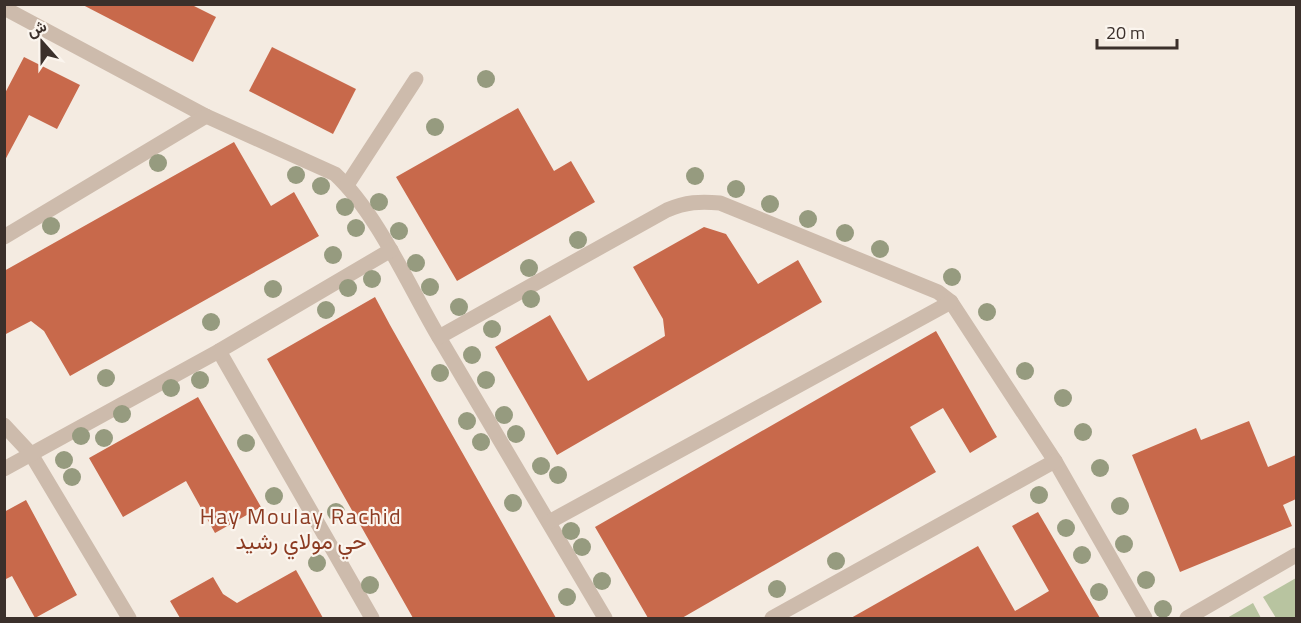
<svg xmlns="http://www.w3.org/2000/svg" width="1301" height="623" viewBox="0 0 1301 623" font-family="'Titillium Web',Vazirmatn,sans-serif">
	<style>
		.green { fill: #b8c4a0 }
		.building { fill: #c8694b }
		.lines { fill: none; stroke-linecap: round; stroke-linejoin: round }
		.street { stroke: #cdbbac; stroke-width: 15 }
		.tree { fill: #969b7f }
		.labels { text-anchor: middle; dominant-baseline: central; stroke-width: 4.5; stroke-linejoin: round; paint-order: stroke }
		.neighbourhood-label { font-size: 22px; letter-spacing: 1.5px; fill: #8c3b22; stroke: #fbf5ee }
	</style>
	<rect width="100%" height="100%" fill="#f4ebe1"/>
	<g class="green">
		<polygon points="1296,578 1296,618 1276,618 1263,597"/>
		<polygon points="1253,603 1261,618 1227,618"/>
	</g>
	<g class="building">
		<polygon points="81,4 190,4 216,17 193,62"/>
		<polygon points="272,47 356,89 333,134 249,91"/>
		<polygon points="24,57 80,85 57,129 29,115 4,162 4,95"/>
		<polygon points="518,108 554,171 571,161 595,202 457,281 396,177"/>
		<polygon points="234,142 271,206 294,192 319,236 70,376 44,331 31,321 4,335 4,271"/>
		<polygon points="704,227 726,234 758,284 798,260 822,302 557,455 495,347 550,315 588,381 643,349 665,336 663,319 633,267"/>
		<polygon points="375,297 390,325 556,618 413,618 328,468 267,359"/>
		<polygon points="936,331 997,437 970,453 943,408 910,427 936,472 682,618 648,618 595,527"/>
		<polygon points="198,397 261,507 215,533 186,481 123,517 89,458"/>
		<polygon points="1249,421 1268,467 1296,455 1296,499 1283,505 1292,526 1180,572 1132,455 1196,428 1201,440"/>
		<polygon points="26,500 77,595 35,618 12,576 4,580 4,512"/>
		<polygon points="1038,512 1100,618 851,618 978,546 1015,611 1049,591 1012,526"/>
		<polygon points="296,570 323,618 180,618 170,601 213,577 223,594 237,603"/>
	</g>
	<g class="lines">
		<g class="street">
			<path d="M4 8 206 116 335 174C378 214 410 289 440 339 495 433 551 525 605 618"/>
			<polyline points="347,185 416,79"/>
			<polyline points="4,237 206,116"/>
			<path d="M439 337 667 210C686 202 700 201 720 203L938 292 951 302 1055 461 1145 618"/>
			<polyline points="219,351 372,618"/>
			<polyline points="4,425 31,454 129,618"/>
			<polyline points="4,469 219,351 391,250"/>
			<polyline points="549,522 951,302"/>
			<polyline points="772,618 1055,461"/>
			<polyline points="1187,618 1296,555"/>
		</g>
	</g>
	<g class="tree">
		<circle cx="486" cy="79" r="9"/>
		<circle cx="435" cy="127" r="9"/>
		<circle cx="158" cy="163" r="9"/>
		<circle cx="296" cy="175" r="9"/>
		<circle cx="695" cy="176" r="9"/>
		<circle cx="321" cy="186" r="9"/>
		<circle cx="736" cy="189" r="9"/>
		<circle cx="379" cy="202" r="9"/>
		<circle cx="770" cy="204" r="9"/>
		<circle cx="345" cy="207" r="9"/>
		<circle cx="808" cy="219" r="9"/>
		<circle cx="51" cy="226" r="9"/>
		<circle cx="356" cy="228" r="9"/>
		<circle cx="399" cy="231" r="9"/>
		<circle cx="845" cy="233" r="9"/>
		<circle cx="578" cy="240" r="9"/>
		<circle cx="880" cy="249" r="9"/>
		<circle cx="333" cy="255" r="9"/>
		<circle cx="416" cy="263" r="9"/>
		<circle cx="529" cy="268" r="9"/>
		<circle cx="952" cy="277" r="9"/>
		<circle cx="372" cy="279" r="9"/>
		<circle cx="430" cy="287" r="9"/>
		<circle cx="348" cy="288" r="9"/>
		<circle cx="273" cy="289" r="9"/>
		<circle cx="531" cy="299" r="9"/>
		<circle cx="459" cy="307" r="9"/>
		<circle cx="326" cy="310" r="9"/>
		<circle cx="987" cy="312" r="9"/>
		<circle cx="211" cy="322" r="9"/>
		<circle cx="492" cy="329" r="9"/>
		<circle cx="472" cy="355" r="9"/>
		<circle cx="1025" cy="371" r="9"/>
		<circle cx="440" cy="373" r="9"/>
		<circle cx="106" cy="378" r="9"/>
		<circle cx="200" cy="380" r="9"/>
		<circle cx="486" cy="380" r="9"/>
		<circle cx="171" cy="388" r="9"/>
		<circle cx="1063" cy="398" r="9"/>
		<circle cx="122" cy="414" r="9"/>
		<circle cx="504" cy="415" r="9"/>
		<circle cx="467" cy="421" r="9"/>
		<circle cx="1083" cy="432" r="9"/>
		<circle cx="516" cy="434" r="9"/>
		<circle cx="81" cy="436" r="9"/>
		<circle cx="104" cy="438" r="9"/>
		<circle cx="481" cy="442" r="9"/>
		<circle cx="246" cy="443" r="9"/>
		<circle cx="64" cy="460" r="9"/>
		<circle cx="541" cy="466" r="9"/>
		<circle cx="1100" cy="468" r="9"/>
		<circle cx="558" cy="475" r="9"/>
		<circle cx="72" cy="477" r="9"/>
		<circle cx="1039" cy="495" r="9"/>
		<circle cx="274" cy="496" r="9"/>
		<circle cx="513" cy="503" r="9"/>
		<circle cx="1120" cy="506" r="9"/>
		<circle cx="336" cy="512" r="9"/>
		<circle cx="1066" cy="528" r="9"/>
		<circle cx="571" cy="531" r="9"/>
		<circle cx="1124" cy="544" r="9"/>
		<circle cx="582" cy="547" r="9"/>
		<circle cx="1082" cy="555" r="9"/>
		<circle cx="836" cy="561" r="9"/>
		<circle cx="317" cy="563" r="9"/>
		<circle cx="1146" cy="580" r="9"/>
		<circle cx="602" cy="581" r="9"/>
		<circle cx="370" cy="585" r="9"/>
		<circle cx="777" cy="589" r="9"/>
		<circle cx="1099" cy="592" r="9"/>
		<circle cx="567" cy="597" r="9"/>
		<circle cx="1163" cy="609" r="9"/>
	</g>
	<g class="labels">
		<g class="neighbourhood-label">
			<text x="301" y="516">Hay Moulay Rachid<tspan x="301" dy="25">حي مولاي رشيد</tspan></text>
		</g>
	</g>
	<rect width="1301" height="623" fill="none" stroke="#3b302b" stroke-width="12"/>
	<g transform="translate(42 42) rotate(339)" stroke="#fbf5ee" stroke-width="4.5" paint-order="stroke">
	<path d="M0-4.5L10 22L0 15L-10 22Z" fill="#3b302b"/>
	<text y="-9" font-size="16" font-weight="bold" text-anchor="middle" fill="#3b302b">ش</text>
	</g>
	<path d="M1097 39v9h80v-9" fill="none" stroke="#3b302b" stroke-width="3"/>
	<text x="1106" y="39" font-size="18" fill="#3b302b" stroke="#fbf5ee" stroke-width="4.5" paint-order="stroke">20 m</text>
</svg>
